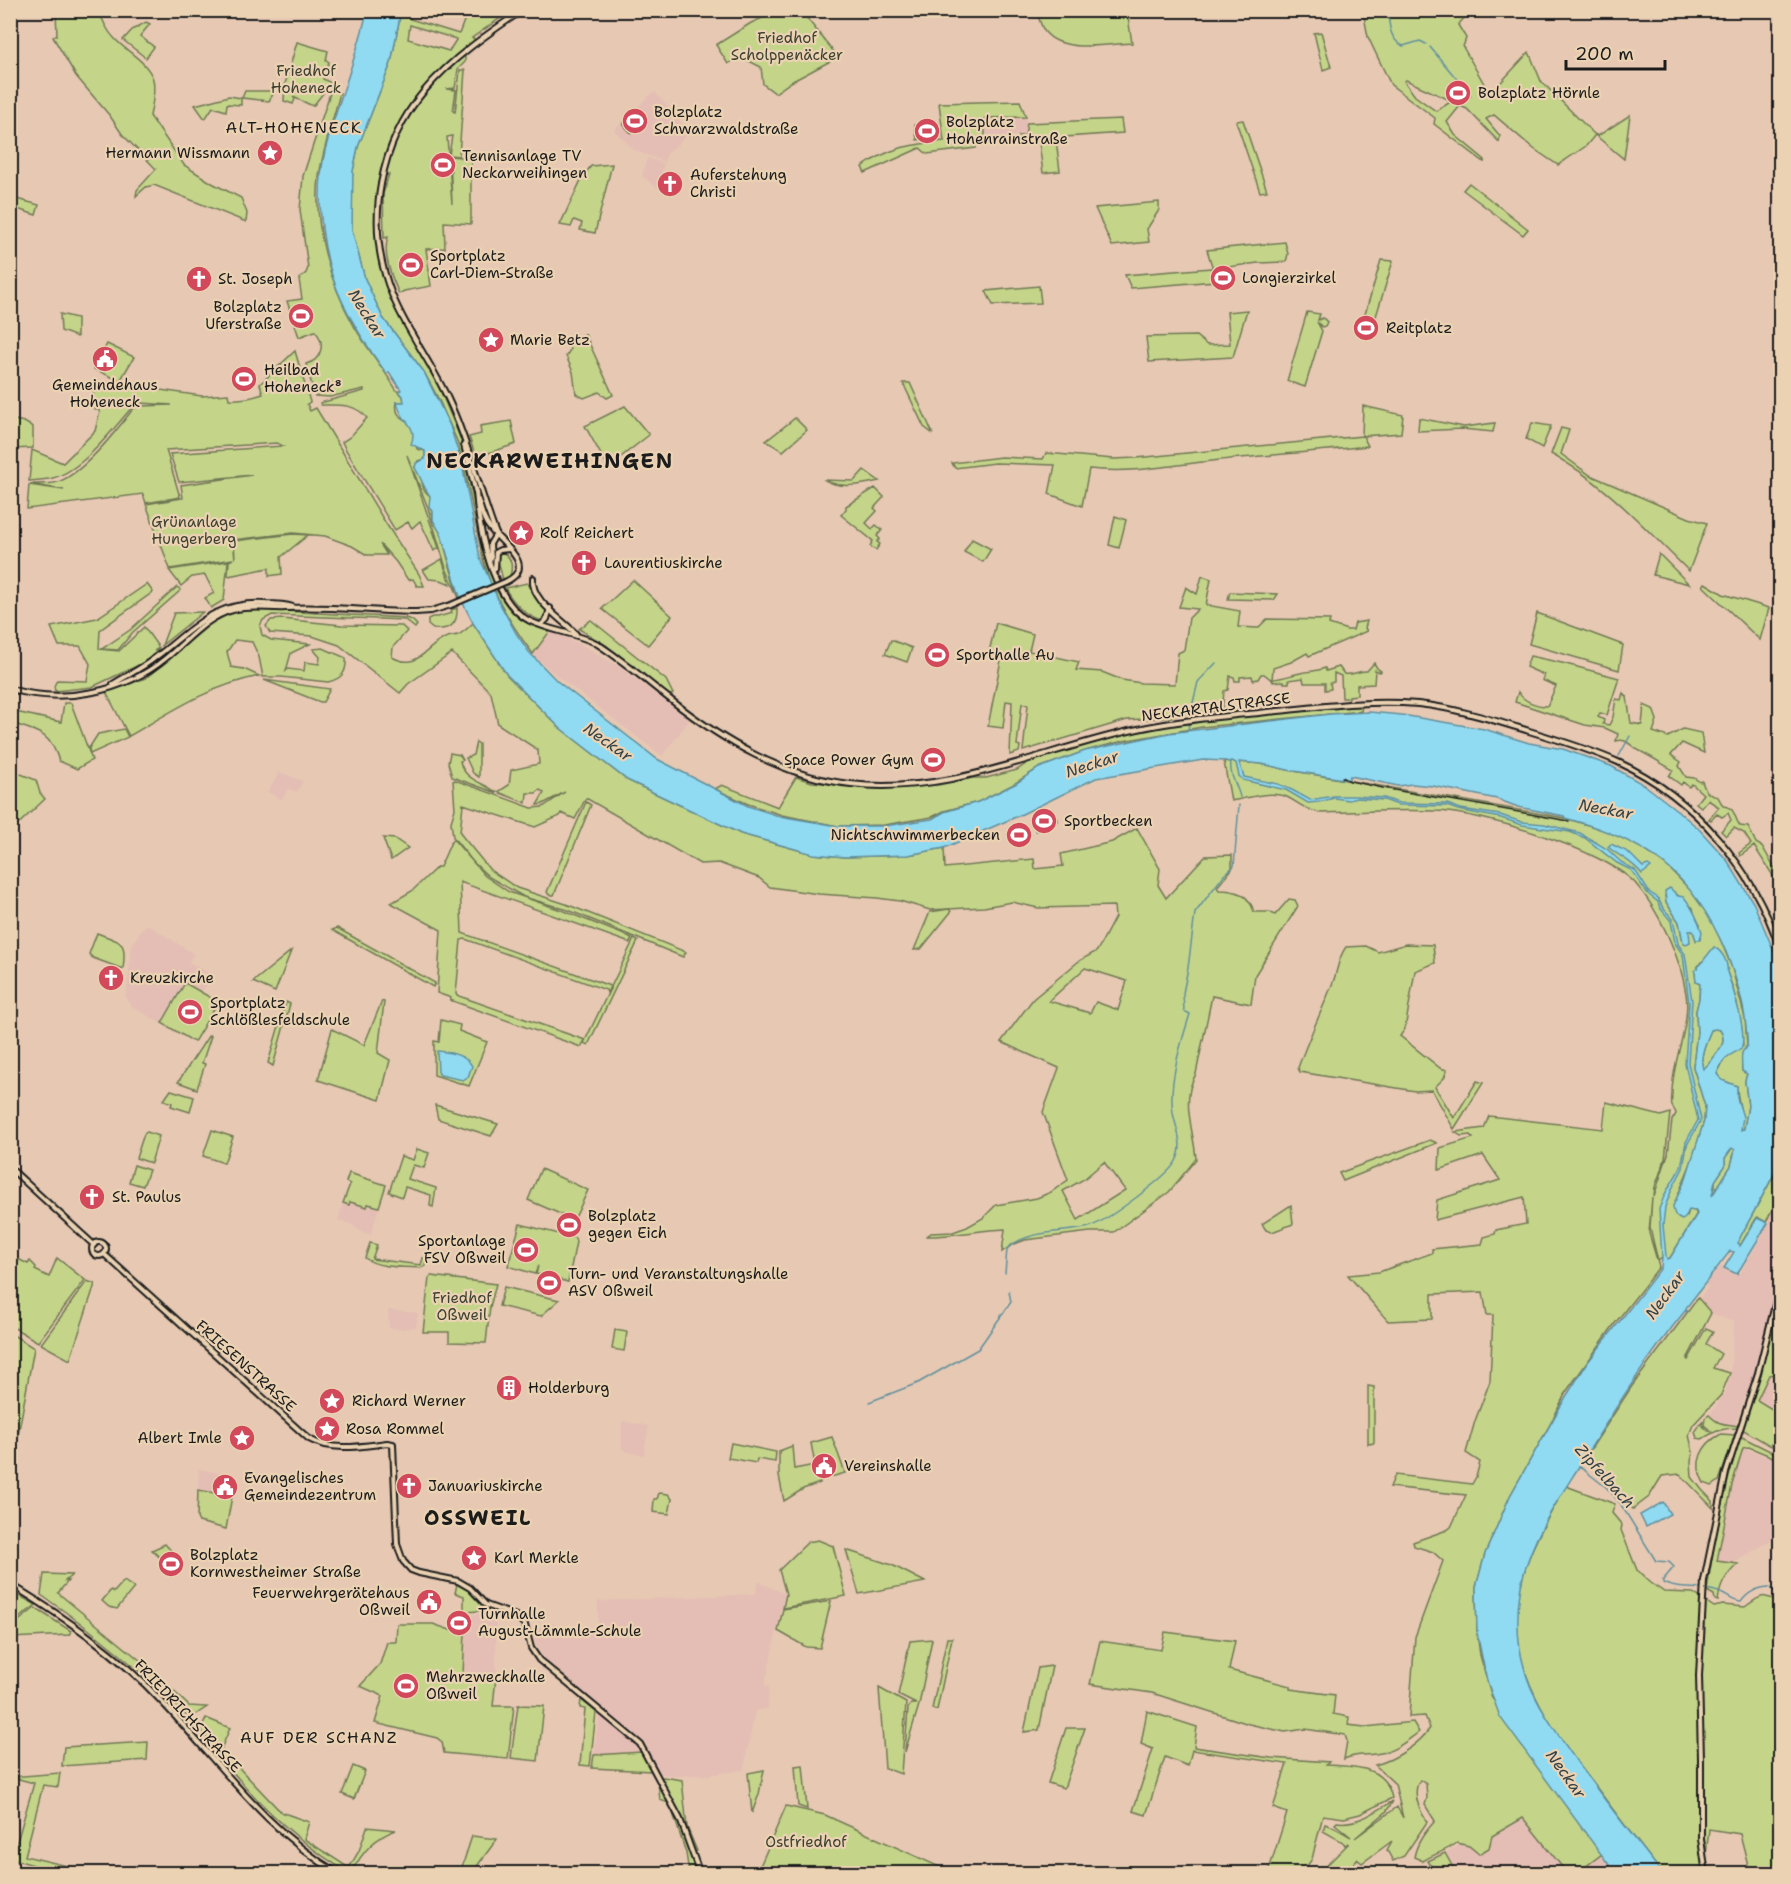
<svg xmlns="http://www.w3.org/2000/svg" width="1791" height="1884" viewBox="0 0 1791 1884" font-family="'Shantell Sans',sans-serif">
	<style>
		.built { fill: #e4beb4 }
		.green { fill: #c4d58a; stroke: #707853; stroke-width: 1.5; fill-rule: evenodd }
		.water { fill: #91dbf2; stroke: #628f9c; stroke-width: 1.5; fill-rule: evenodd }
		.lines { fill: none; stroke-linecap: round; stroke-linejoin: round }
		.stream { stroke: #628f9c; stroke-width: 1.5 }
		.secondary-casing { stroke: #1c1c1c; stroke-width: 8 }
		.secondary { stroke: #ead2b2; stroke-width: 4 }
		.rail { stroke: #1c1c1c; stroke-width: 1.5 }
		.secondary-bridge-casing { stroke: #1c1c1c; stroke-width: 8; stroke-linecap: butt }
		.secondary-bridge { stroke: #ead2b2; stroke-width: 4 }
		.labels { text-anchor: middle; dominant-baseline: central; stroke-width: 4.5; stroke-linejoin: round; paint-order: stroke }
		.park-label { font-size: 15px; fill: #3e4132; stroke: #ead2b2 }
		.poi-label { font-size: 15px; fill: #1c1c1c; stroke: #ead2b2; text-anchor: start }
		.street-label { font-size: 15px; fill: #1c1c1c; stroke: #ead2b2 }
		.neighbourhood-label { font-size: 16px; letter-spacing: 1.5px; fill: #1c1c1c; stroke: #ead2b2 }
		.water-label { font-size: 16px; font-style: italic; fill: #334247; stroke: #ead2b2 }
		.district-label { font-size: 21px; font-weight: bold; letter-spacing: 1.5px; fill: #1c1c1c; stroke: #ead2b2 }
	</style>
	<rect width="100%" height="100%" fill="#e7c9b3"/>
	<filter id="ink" filterUnits="userSpaceOnUse"><feTurbulence type="fractalNoise" baseFrequency=".0167" numOctaves="2"/><feDisplacementMap in="SourceGraphic" scale="12" xChannelSelector="R" yChannelSelector="G"/><feConvolveMatrix kernelMatrix="1 2 1 2 8 2 1 2 1" color-interpolation-filters="sRGB"/></filter>
	<g filter="url(#ink)">
		<g class="built">
			<polygon points="655,92 690,133 667,154 664,162 634,150 614,130 651,94"/>
			<polygon points="1026,117 1027,130 1025,136 985,138 985,118"/>
			<polygon points="647,158 664,163 657,188 642,176"/>
			<polygon points="551,631 584,646 620,667 690,720 662,756 557,676 533,655"/>
			<polygon points="280,772 303,781 297,792 288,789 282,800 267,792"/>
			<polygon points="146,925 149,925 194,954 189,962 212,975 202,993 185,983 161,1024 133,1007 127,1001 126,996 132,946 139,933"/>
			<polygon points="350,1202 379,1208 371,1235 360,1231 351,1224 338,1220 343,1203 349,1205"/>
			<polygon points="1774,1206 1780,1210 1780,1413 1759,1400 1746,1394 1735,1425 1718,1423 1709,1415 1725,1393 1730,1376 1734,1322 1711,1313 1699,1299 1708,1287 1706,1284 1720,1266 1739,1275 1769,1223 1767,1222"/>
			<polygon points="388,1310 418,1313 416,1327 404,1329 389,1328"/>
			<polygon points="622,1421 649,1426 644,1455 626,1452 622,1449"/>
			<polygon points="1744,1448 1780,1461 1780,1526 1773,1539 1734,1563 1718,1560 1732,1485"/>
			<polygon points="199,1469 237,1476 233,1496 198,1490"/>
			<polygon points="758,1581 785,1594 765,1685 769,1686 768,1709 755,1711 744,1770 708,1775 673,1776 657,1773 647,1751 594,1755 600,1708 575,1688 577,1685 548,1663 541,1655 536,1645 533,1630 554,1624 570,1629 598,1630 598,1601 755,1594"/>
			<polygon points="470,1614 496,1614 496,1677 464,1674 466,1632 472,1631"/>
			<polygon points="1523,1818 1567,1873 1456,1873 1445,1853 1461,1844 1469,1846 1491,1836"/>
			<polygon points="1602,1854 1615,1873 1577,1874"/>
		</g>
		<g class="green">
			<path d="M56 11H99C103 21 107 31 115 39 127 52 147 61 153 79 156 91 152 105 150 116L184 165 212 183 241 198 247 213 246 222 154 185 146 187 136 196 137 190 156 169 122 134 110 116 76 76 53 37 57 35Z"/>
			<path d="M401 11H411L410 19 459 34 467 13 461 11H500L506 14 472 38 476 40 445 66 407 110 394 136 378 183 375 229 384 278 402 322 436 380 461 440 480 534 494 583 491 585 483 559 464 467 457 441 439 400 424 372 383 318 365 279 352 230 351 191 353 171 358 147 391 63ZM410 25 456 39V40L449 51 408 39Z"/>
			<polygon points="778,11 801,11 838,57 791,82 775,93 763,84 761,67 743,58 740,59 737,57 728,64 716,45 751,23"/>
			<path d="M1002 11H1127L1132 43C1107 44 1063 54 1045 32 1041 27 1040 20 1037 14L1003 16Z"/>
			<path d="M1363 11H1460L1465 17 1458 25 1466 38 1463 47 1490 94 1529 52 1541 81 1594 134 1598 136 1630 115 1624 159 1595 135 1586 146 1558 165 1534 149 1494 115 1486 119 1500 136 1499 142 1467 109 1460 106 1447 122 1455 135 1485 160 1484 162 1434 124 1435 118 1391 85 1368 37ZM1406 80 1452 101 1436 111 1415 96 1404 81Z"/>
			<polygon points="146,22 150,24 140,36 154,47 146,58 123,40 132,30"/>
			<polygon points="1321,32 1331,67 1323,70 1314,33"/>
			<polygon points="297,42 328,51 326,60 329,62 323,79 331,83 313,106 293,97 295,99 293,104 284,101 285,84"/>
			<path d="M465 54V62L458 69 455 88 446 89 456 90 453 111 455 112 460 70H465L459 156 449 155 452 136 447 137 452 204 450 156 471 158V224L444 222 445 248 426 249 431 286 404 291 399 294C392 278 382 255 388 237L384 238 383 194 389 174 385 176C398 121 425 91 465 54Z"/>
			<path d="M331 90 340 93C333 121 323 148 319 177 313 227 330 283 354 326 367 349 384 369 397 391L403 396 404 402H397C394 419 405 416 411 425 415 431 415 442 417 449L425 451V459L418 461 415 467 420 474 424 490 430 496 433 520 441 534 459 598 446 568 428 508 407 455 439 548 434 551 420 521 412 528 408 522 395 530 346 450 342 442 350 437 367 418C355 403 339 405 321 405L320 403 364 391V389L330 397 315 396 306 364C322 360 326 343 315 331L299 337 287 301 302 299 299 279 306 273 308 268 300 210 303 176Z"/>
			<polygon points="245,91 275,91 269,101 242,98"/>
			<polygon points="229,96 241,98 241,105 227,104 226,111 213,107 205,119 195,105"/>
			<path d="M1020 101 1026 117 985 118V138L976 139V148L927 154 920 148 865 173 862 167C890 147 910 145 944 141L939 103Z"/>
			<polygon points="639,109 647,117 631,133 623,124"/>
			<polygon points="1121,119 1123,133 1065,137 1065,139 1056,140 1060,171 1043,173 1039,142 1020,143 1019,136 1025,136 1027,123"/>
			<polygon points="1243,120 1267,191 1260,192 1236,121"/>
			<polygon points="938,123 940,137 917,140 915,125"/>
			<polygon points="612,164 595,233 580,230 582,223 574,220 571,227 560,225 582,178 591,166"/>
			<polygon points="1469,183 1528,229 1523,235 1463,190"/>
			<polygon points="10,197 39,205 36,215 11,207"/>
			<polygon points="1159,202 1159,210 1147,229 1149,242 1112,246 1095,208"/>
			<polygon points="1285,242 1288,254 1286,262 1258,263 1213,269 1207,250"/>
			<polygon points="1381,260 1393,261 1374,323 1363,321"/>
			<polygon points="1211,268 1215,281 1131,288 1125,275"/>
			<polygon points="1039,286 1041,303 993,305 986,291"/>
			<polygon points="1247,310 1233,357 1149,362 1146,337 1196,336 1207,345 1230,344 1227,312"/>
			<polygon points="1307,312 1320,314 1318,320 1323,318 1327,322 1325,326 1322,327 1317,322 1322,331 1305,387 1287,381"/>
			<polygon points="60,314 77,318 77,337 61,331"/>
			<polygon points="585,334 613,395 607,398 599,392 584,398 576,394 573,372 566,356 570,350 568,343"/>
			<polygon points="107,344 134,357 120,381 94,369"/>
			<path d="M295 351 310 402 307 404 310 411 316 408 385 522 419 574 424 586H417L413 579 408 580 396 562 380 544 387 555H367L352 546 325 536 293 533 233 540 235 559 234 541 293 534 308 535 281 557 282 574 269 576V568L228 576 229 561 233 559 170 569 146 504 183 498 181 485 252 475 179 482 170 454 283 446 277 443 166 450 180 497 146 503 143 494 27 509 29 485 64 490 30 484C38 484 46 484 54 483 80 478 117 430 133 409L139 406 172 405 141 403 134 405C114 428 83 470 53 478 46 480 37 480 29 481L32 450 63 463 95 431 100 411 89 406 98 381 202 396 228 394 229 399C241 400 251 398 263 394L260 384Z"/>
			<polygon points="903,383 910,383 933,434 924,427"/>
			<polygon points="625,406 649,435 608,467 585,426"/>
			<path d="M1363 406 1403 415 1401 433 1363 436 1368 446C1316 452 1264 455 1212 461 1170 465 1132 474 1089 469L1082 506 1049 494 1055 465 995 463 955 468 952 463 1001 457 1043 459 1046 453 1114 459 1136 458 1362 436Z"/>
			<polygon points="795,418 807,430 783,451 766,441"/>
			<polygon points="1419,418 1464,427 1495,423 1493,432 1462,429 1418,431"/>
			<polygon points="11,419 24,422 33,427 33,448 11,449"/>
			<polygon points="511,421 516,444 476,457 469,437 481,434 480,426"/>
			<polygon points="1532,423 1551,426 1542,448 1526,439"/>
			<path d="M1561 428 1569 430 1561 454 1590 475 1689 518 1707 523 1689 571C1646 530 1605 482 1551 454Z"/>
			<path d="M864 470 879 481C862 485 840 489 825 480L854 481Z"/>
			<polygon points="875,488 884,497 874,508 877,511 866,523 872,529 876,525 882,530 877,536 880,539 877,542 880,544 876,550 870,546 873,541 841,515 846,509 846,506"/>
			<polygon points="1115,516 1126,520 1119,548 1109,545"/>
			<polygon points="972,539 991,549 983,562 964,552"/>
			<path d="M499 552C512 554 513 566 510 576L503 580 497 557Z"/>
			<polygon points="1659,554 1689,584 1653,575"/>
			<polygon points="442,559 450,584 441,580 429,579 423,570"/>
			<polygon points="228,561 224,600 211,608 205,598 214,593 205,575 192,577 181,586 169,570"/>
			<path d="M1202 576 1211 579 1206 605 1240 611 1238 627 1258 628 1267 619 1330 620 1329 624 1347 630H1353L1355 623 1367 621 1365 628 1367 631 1309 656 1307 653 1291 662 1273 668 1272 680 1264 674H1261L1258 679 1253 680 1252 676 1240 677V681H1235L1234 677 1230 676 1228 690 1224 691 1222 711C1209 712 1180 710 1172 717L1127 720 1023 751 1028 705 1022 703 1017 745 1020 746 1019 752 1010 755 1012 702 1006 701 1003 728 988 726 1001 660 988 656 996 623 1033 634 1029 651 1079 662 1076 670 1102 672 1122 680 1141 683 1175 684 1178 653 1184 650 1189 618 1198 609 1179 607 1186 587 1197 594Z"/>
			<polygon points="633,580 672,616 648,645 602,609"/>
			<path d="M527 583 548 611 542 621C525 615 514 604 505 588Z"/>
			<polygon points="1705,583 1723,594 1769,608 1760,640 1703,586"/>
			<polygon points="147,584 153,592 100,630 99,649 119,651 144,627 159,648 154,651 160,649 143,663 92,687 55,691 54,686 57,680 87,681 90,664 80,646 59,646 51,627 97,618"/>
			<polygon points="177,587 181,590 133,632 118,650 102,649 130,630"/>
			<path d="M497 591C512 616 521 624 550 631L533 654C518 634 505 614 495 592Z"/>
			<polygon points="1230,592 1278,594 1274,600 1228,599"/>
			<path d="M457 608C458 626 449 630 433 629L428 625V619L432 617H438L452 613 451 610Z"/>
			<path d="M265 610 405 618 412 620 417 625 415 628 405 620 272 615 263 620 260 626 262 635 271 640 310 644 291 653 286 671 288 669 304 671 305 662 319 664 320 657 313 649 323 648 346 658C347 672 342 679 328 682L281 677H263L259 657 252 642 235 640 227 652 231 667 244 669 259 676C207 687 174 710 129 736L106 692 146 678 219 617 234 611Z"/>
			<polygon points="203,612 162,645 174,613"/>
			<polygon points="1537,613 1623,645 1619,670 1529,644"/>
			<path d="M282 619 342 625 402 626 407 631 393 647 392 657C418 671 424 648 445 638 449 636 454 636 458 635 464 632 469 627 473 623L507 675 560 728 627 780 741 834 813 854 845 857 908 855 944 848 945 868 1034 859 1035 869 1063 866 1061 854 1112 842 1137 828 1160 869 1158 885 1166 898 1205 856 1232 855V869L1217 887 1219 890C1236 890 1249 894 1254 912H1270L1275 915 1289 899 1295 900 1298 906 1255 975 1251 1004 1212 996 1196 1074C1180 1100 1194 1131 1196 1159L1169 1192 1114 1232H1090L1025 1240 1012 1245 1002 1252 1005 1229C979 1230 954 1236 927 1236L931 1233 953 1232 967 1227 983 1218 996 1205 1037 1198 1051 1192 1068 1180 1043 1112 1059 1068 1001 1042 1033 999 1079 961 1097 951 1115 917 1114 906 1038 908 1012 902 984 907 930 910 900 901 877 898 819 894 770 887 759 878 719 863 700 864 586 798 575 819 561 813 560 816 535 827 463 804 460 832 463 837 490 870 517 888 566 904 686 952 683 957 568 910 524 897 489 877 473 862 453 837 451 822 455 809 453 781 455 780 532 808 543 807 565 792 543 804 537 805 544 793 540 790 536 793H527L526 803 498 792 509 785 511 770 539 764 538 750 498 724 491 693 452 653 408 684 400 693 339 645 312 636 270 633 266 626 271 620ZM1085 968 1127 981 1118 1010 1096 1002 1090 1013 1049 1001ZM1104 1162 1125 1190 1078 1220 1063 1191 1084 1179Z"/>
			<polygon points="591,620 666,680 673,694 670,695 606,645 579,629"/>
			<polygon points="891,640 912,648 907,662 885,654"/>
			<path d="M1530 656 1562 663 1619 678 1607 715 1600 713 1598 717 1604 720 1603 724 1609 725 1613 717 1616 699 1621 700 1623 693 1627 697 1631 723 1642 725 1644 705 1653 709 1657 720 1653 732 1668 737 1683 729 1701 733 1704 753 1682 743 1671 755 1681 762 1679 766 1686 777 1694 778 1700 782 1702 781C1705 791 1707 795 1718 797L1723 806C1737 808 1733 817 1740 826L1748 827 1756 843C1768 848 1768 864 1780 874V900L1777 902 1774 898 1776 896 1773 891 1777 889 1772 874 1754 846 1740 856 1739 853 1751 844 1744 833 1734 828 1726 836 1721 831 1731 820 1728 813 1722 817 1717 814 1711 820 1709 819 1719 807 1708 800 1701 807 1696 803 1703 794 1692 784 1689 787 1683 782 1681 785 1669 776 1673 770C1661 763 1650 756 1638 750 1629 745 1627 738 1616 741L1618 734 1605 728 1585 725 1515 702 1518 692C1523 701 1536 706 1547 706L1556 686 1542 680 1544 675 1526 667Z"/>
			<path d="M1374 663 1377 668 1381 671 1380 672 1375 670 1374 684 1357 685V695L1349 696V698H1342L1341 676 1334 673V682L1330 683 1331 689 1325 690V683H1304L1303 678 1289 680V683H1284V681L1273 682V679C1284 678 1294 674 1305 672 1312 671 1318 671 1325 668L1326 671 1339 667 1344 674C1353 676 1358 670 1367 671Z"/>
			<polygon points="264,680 330,689 323,702 320,702"/>
			<path d="M64 703H71L92 760 77 769 59 761C50 732 38 732 11 723V711L61 722Z"/>
			<polygon points="1362,706 1361,711 1202,727 1123,741 1085,751 1039,768 1014,784 978,802 944,811 932,817 884,825 838,826 782,815 748,804 715,789 722,785 778,807 796,777 812,782 878,789 938,785 973,778 986,778 1017,770 1033,759 1122,735 1164,726 1228,718"/>
			<polygon points="124,729 128,737 90,754 89,748 98,734"/>
			<polygon points="476,742 479,744 479,777 473,773 466,758 473,755"/>
			<path d="M450 753 460 755 463 760 460 761C464 781 484 782 497 793L452 777 448 763Z"/>
			<path d="M1226 761 1263 764 1288 770 1565 818 1611 832 1639 846 1668 867 1691 891 1710 918 1721 941 1732 968 1745 1018 1747 1045 1742 1055V1071L1747 1074 1745 1081 1748 1106 1744 1129H1740C1744 1112 1737 1103 1737 1086L1722 1080 1717 1074 1725 1058 1743 1046C1742 1021 1736 995 1727 972L1701 962 1695 971 1696 982 1700 984 1699 999 1696 1011 1697 1032 1693 1067 1705 1106 1704 1121 1693 1158 1676 1200 1687 1216 1689 1210 1696 1211V1215L1670 1258 1667 1259 1665 1256 1658 1261 1650 1228 1652 1197 1649 1233 1659 1267 1616 1322 1566 1392 1553 1419 1510 1496 1485 1554 1476 1587 1477 1633 1480 1655 1492 1698 1602 1854 1577 1873H1567L1523 1818 1492 1836 1489 1848 1479 1854 1469 1846 1457 1843C1446 1851 1434 1854 1423 1861L1414 1857C1417 1842 1425 1832 1435 1821L1425 1805 1427 1798 1426 1784 1420 1780C1411 1793 1420 1811 1427 1822L1404 1856 1393 1861 1387 1850 1392 1841 1362 1863 1357 1859 1346 1873H1322L1329 1863 1349 1843 1345 1845 1343 1842 1323 1831 1325 1824 1334 1827 1351 1837 1335 1824 1337 1822C1358 1825 1376 1811 1393 1801L1386 1812 1355 1838 1397 1807 1403 1818 1395 1784 1375 1765C1394 1760 1419 1745 1430 1728L1425 1716 1409 1717 1415 1637 1443 1561 1433 1552 1414 1546 1413 1542 1447 1530 1451 1527 1466 1495 1390 1487 1395 1475 1472 1484 1476 1477 1480 1462 1466 1453 1475 1421 1490 1381 1493 1315H1487L1483 1292 1432 1294V1319L1388 1321 1348 1275 1379 1272 1432 1253V1249L1482 1244 1484 1237 1495 1234 1496 1230 1526 1224 1524 1197 1435 1220 1437 1200 1500 1180 1483 1155 1439 1170 1440 1148 1473 1138 1470 1135 1461 1136 1455 1132 1484 1128 1489 1116 1603 1129 1606 1102 1661 1116 1670 1113 1665 1159 1655 1187 1654 1196 1668 1154 1672 1120 1676 1114C1676 1111 1673 1109 1672 1106 1671 1103 1672 1097 1672 1093 1672 1060 1691 1025 1686 994 1681 958 1659 910 1635 883 1604 850 1481 812 1435 811 1398 809 1359 812 1321 813 1304 810 1301 804 1287 797 1270 790 1249 798 1231 801L1224 762ZM1670 889 1693 908 1695 918 1700 925 1696 940 1693 931H1689L1683 942 1679 922 1666 902 1665 896Z"/>
			<polygon points="11,770 36,780 40,793 45,799 11,831"/>
			<polygon points="586,802 591,805 554,895 549,895 547,892"/>
			<polygon points="383,838 395,839 408,848 391,860"/>
			<polygon points="454,840 485,876 509,892 564,911 632,938 630,943 460,882 462,933 610,986 607,993 606,990 465,939 461,940 456,994 459,996 585,1040 581,1047 450,1000 451,998 437,993 441,930 391,903 412,891 437,867 440,867 451,842"/>
			<polygon points="949,909 951,912 921,949 914,950 930,912"/>
			<polygon points="337,928 435,983 433,987 332,930"/>
			<path d="M97 933C122 943 127 940 123 969L93 958 89 954Z"/>
			<polygon points="634,939 638,941 588,1045 584,1043"/>
			<path d="M1406 944 1433 945 1435 963 1415 971 1405 1029 1400 1036 1440 1068 1447 1070 1444 1078 1435 1087 1454 1118 1477 1081 1483 1083 1454 1129 1432 1090 1415 1091 1300 1072 1298 1068C1308 1039 1322 1011 1333 982 1338 970 1338 957 1346 947L1366 946 1378 952Z"/>
			<polygon points="291,951 275,992 253,982"/>
			<polygon points="185,983 218,1002 194,1042 162,1023"/>
			<polygon points="382,1001 384,1002 378,1053 390,1060 380,1100 318,1080 332,1029 364,1045"/>
			<polygon points="286,1002 290,1004 273,1066 268,1063"/>
			<polygon points="441,1020 460,1025 459,1031 487,1042 469,1086 434,1075 434,1041 439,1042"/>
			<path d="M1715 1029 1720 1030C1723 1034 1724 1040 1722 1045 1720 1050 1707 1067 1703 1069 1699 1057 1706 1042 1711 1030Z"/>
			<polygon points="209,1035 211,1036 202,1063 205,1064 197,1089 178,1082"/>
			<polygon points="171,1090 194,1097 190,1112 171,1106 172,1103 164,1100"/>
			<polygon points="435,1105 498,1124 491,1136 438,1119"/>
			<polygon points="212,1130 233,1137 224,1163 203,1156"/>
			<polygon points="147,1132 159,1136 151,1163 136,1158 144,1134"/>
			<polygon points="1430,1140 1437,1143 1343,1181 1339,1173"/>
			<polygon points="1732,1148 1735,1149 1731,1166 1712,1196 1711,1194 1715,1187 1715,1181 1725,1166 1725,1158"/>
			<polygon points="417,1149 429,1153 424,1168 413,1165 408,1179 436,1188 433,1207 430,1206 431,1195 405,1187 402,1197 389,1192 401,1156 413,1160"/>
			<polygon points="1780,1164 1780,1210 1774,1206 1766,1222 1757,1217 1740,1246 1737,1243"/>
			<polygon points="134,1165 149,1170 143,1186 129,1182"/>
			<polygon points="541,1169 588,1190 574,1220 528,1200"/>
			<polygon points="349,1173 386,1185 379,1207 368,1204 367,1207 350,1202 349,1205 343,1203 350,1184 346,1182"/>
			<polygon points="1291,1205 1293,1224 1272,1232 1266,1230 1262,1224"/>
			<polygon points="520,1224 575,1238 576,1242 568,1282 536,1274 538,1266 535,1274 508,1266"/>
			<path d="M370 1243 377 1245 372 1259 421 1265 423 1258 426 1259 425 1266 421 1268C405 1267 377 1268 365 1258Z"/>
			<polygon points="10,1248 17,1253 16,1258 28,1264 30,1261 36,1267 35,1270 49,1277 57,1258 85,1280 38,1342 11,1326"/>
			<polygon points="431,1276 496,1284 490,1307 486,1343 449,1342 449,1332 423,1332 429,1278"/>
			<polygon points="87,1281 95,1284 70,1360 41,1344"/>
			<polygon points="504,1287 559,1300 541,1316 499,1306"/>
			<polygon points="1780,1296 1778,1337 1780,1344 1780,1365 1775,1374 1769,1375 1757,1400 1780,1414 1780,1424 1771,1446 1742,1429 1761,1369"/>
			<polygon points="1698,1298 1711,1313 1687,1359 1688,1360 1706,1328 1713,1331 1706,1344 1721,1354 1713,1368 1730,1373 1721,1395 1693,1425 1689,1435 1693,1452 1691,1461 1692,1477 1702,1490 1713,1501 1713,1508 1680,1474 1662,1476 1649,1497 1633,1509 1585,1458 1632,1386"/>
			<polygon points="615,1330 627,1332 624,1351 612,1349"/>
			<polygon points="10,1333 34,1348 17,1441 11,1437"/>
			<polygon points="1368,1386 1374,1387 1374,1443 1368,1444"/>
			<path d="M1709 1415C1720 1426 1724 1423 1738 1426V1428C1722 1428 1715 1431 1702 1439L1697 1438 1695 1432 1703 1420 1702 1425 1708 1431H1711L1704 1425 1705 1418Z"/>
			<path d="M1721 1434 1735 1435 1719 1481 1712 1486 1704 1483C1692 1463 1702 1444 1721 1434Z"/>
			<path d="M1740 1436 1780 1456V1460L1749 1447 1743 1448 1732 1485 1717 1561 1738 1564C1726 1575 1720 1584 1718 1601L1715 1600 1714 1595 1707 1591C1714 1538 1725 1487 1740 1436Z"/>
			<polygon points="832,1437 845,1473 820,1480 820,1483 803,1489 784,1501 779,1476 779,1451 792,1446 794,1469 815,1465 811,1443"/>
			<polygon points="731,1443 776,1452 775,1462 757,1459 756,1463 728,1458"/>
			<path d="M1566 1486 1615 1504 1612 1513 1622 1525 1621 1530 1637 1570 1651 1583 1664 1592 1693 1593 1714 1607 1723 1605 1745 1607C1761 1595 1762 1593 1780 1603V1873H1750L1740 1834 1709 1829 1704 1873H1662C1639 1844 1616 1814 1593 1783 1566 1749 1539 1712 1525 1671 1515 1642 1515 1605 1523 1576 1532 1543 1550 1515 1566 1486Z"/>
			<polygon points="198,1490 232,1496 226,1529 199,1522 197,1518"/>
			<polygon points="659,1493 668,1494 672,1499 669,1514 653,1512 654,1499 657,1499"/>
			<polygon points="818,1540 833,1546 846,1596 783,1608 786,1594 779,1570 808,1542"/>
			<polygon points="165,1544 176,1556 175,1572 152,1550"/>
			<polygon points="846,1550 892,1565 925,1582 859,1594"/>
			<path d="M44 1574 72 1575 65 1581H68L58 1593 152 1670 189 1706 207 1707 192 1717 184 1714C140 1669 93 1630 41 1595Z"/>
			<polygon points="124,1581 134,1588 117,1609 109,1607 102,1601 111,1590 114,1592"/>
			<polygon points="457,1584 468,1590 482,1605 479,1611 464,1612 464,1596 455,1593"/>
			<polygon points="11,1591 36,1605 11,1624"/>
			<polygon points="831,1601 820,1648 806,1647 778,1631 783,1609"/>
			<polygon points="35,1608 71,1631 69,1635 11,1638 11,1627"/>
			<polygon points="397,1624 433,1624 450,1630 460,1630 465,1633 463,1674 496,1677 493,1706 514,1706 508,1759 444,1753 442,1742 437,1738 375,1723 383,1696 360,1686 380,1664 387,1642 396,1642"/>
			<path d="M1165 1632 1235 1641 1229 1670 1290 1686V1689L1335 1695 1333 1714 1349 1717 1348 1725 1365 1727 1413 1722 1419 1732C1408 1740 1395 1751 1381 1753 1368 1756 1356 1753 1344 1759L1347 1741 1345 1735 1305 1729 1285 1732 1249 1724 1152 1693 1090 1684 1100 1641 1161 1650Z"/>
			<polygon points="947,1638 952,1638 937,1710 932,1709"/>
			<polygon points="932,1639 919,1705 905,1752 908,1708 911,1704 916,1704 898,1695 910,1641"/>
			<polygon points="1052,1666 1039,1730 1024,1732 1038,1668"/>
			<polygon points="879,1688 906,1703 901,1774 885,1768"/>
			<polygon points="581,1700 596,1712 590,1766 580,1765 585,1709 580,1708"/>
			<polygon points="518,1705 544,1706 538,1761 511,1758"/>
			<path d="M1147 1711 1197 1727 1194 1747 1271 1758 1329 1762 1326 1765C1353 1766 1385 1765 1392 1798L1360 1814 1344 1818 1323 1815 1312 1859 1302 1873 1290 1870 1286 1873H1268L1287 1813 1273 1808 1287 1764 1192 1750 1188 1766 1165 1757 1146 1815 1133 1811 1153 1749 1141 1744Z"/>
			<path d="M206 1718 230 1728 221 1749 281 1812 309 1822 304 1839 349 1868 359 1851 367 1827 396 1830C373 1838 362 1853 351 1873H349C288 1837 241 1788 201 1730Z"/>
			<polygon points="1066,1728 1085,1728 1064,1788 1048,1783"/>
			<polygon points="148,1742 147,1760 62,1766 64,1747"/>
			<polygon points="642,1752 669,1802 668,1803 660,1800 658,1783 651,1771 592,1768 594,1755"/>
			<polygon points="803,1765 807,1809 798,1806 795,1766"/>
			<polygon points="353,1766 365,1771 354,1799 342,1794"/>
			<polygon points="764,1770 759,1794 752,1813 748,1773"/>
			<polygon points="60,1773 58,1787 43,1785 25,1856 97,1873 63,1873 12,1859 34,1783 11,1777"/>
			<polygon points="663,1777 682,1780 687,1827 697,1851 695,1852 686,1828 661,1779"/>
			<polygon points="786,1806 825,1815 942,1868 939,1874 757,1873"/>
			<polygon points="671,1807 678,1819 698,1873 689,1873 686,1853"/>
			<polygon points="472,1836 497,1839 472,1873 460,1873"/>
			<polygon points="1445,1853 1456,1873 1436,1873 1428,1861"/>
		</g>
		<g class="water">
			<path d="M367 11H401L391 63 358 147 353 171 352 230 365 279 383 318 424 372 450 426 462 464 480 558 500 604 516 633 529 652 557 681 657 759 748 806 779 816 838 826H884L932 819 944 812 978 802 1015 784 1039 768 1085 751 1169 733 1330 714 1369 712 1402 715 1484 729 1529 743 1563 749 1611 766 1646 786 1678 811 1698 828 1727 860 1754 904 1775 954 1780 978V1163L1737 1243 1740 1246 1757 1218 1768 1223 1737 1274 1724 1268 1734 1252 1730 1251 1686 1308 1687 1312 1685 1311C1645 1360 1613 1412 1580 1465 1558 1500 1533 1536 1523 1577 1516 1606 1516 1639 1524 1667 1531 1695 1548 1720 1564 1743 1594 1788 1629 1831 1662 1873H1615L1500 1717 1487 1681 1477 1633 1476 1587 1485 1554 1510 1496 1567 1395 1588 1362 1661 1268 1662 1258 1659 1209 1665 1194 1681 1167 1686 1142 1698 1120 1685 1064 1689 1003 1683 955 1675 943 1671 921 1660 908 1658 902 1648 894 1631 870 1617 863 1585 838 1570 832 1522 825 1501 818 1458 810 1447 806 1398 805 1384 800 1357 798 1349 800 1334 798 1319 802 1308 803 1286 790 1243 780 1239 776 1236 763 1232 761 1230 763 1226 761 1203 760 1096 778 1018 816 944 848 908 855 845 857 813 854 741 834 627 780 560 728 507 675 473 623 460 597 441 534 433 520V511L429 507 430 496C423 487 421 477 415 468L416 463 425 459V451L411 444C419 425 400 422 397 402H404L403 396 399 391 401 390 389 372 386 373C370 351 355 328 343 303 322 260 314 197 325 151 337 103 357 58 367 11ZM1239 762 1262 764 1288 770 1349 780 1350 776 1398 786 1412 784 1433 786 1497 799 1518 807 1564 816 1565 818C1646 840 1692 872 1726 952 1735 975 1744 1002 1746 1027 1746 1032 1748 1040 1747 1045 1746 1048 1743 1050 1742 1053 1741 1058 1742 1065 1742 1071L1747 1074 1745 1081 1748 1106 1744 1129 1741 1130 1743 1117 1737 1098V1086L1722 1080 1717 1074C1723 1057 1727 1057 1741 1049 1748 1034 1733 988 1727 972 1729 963 1722 951 1714 947L1695 971 1696 982 1700 984 1699 999 1696 1011 1697 1032 1693 1067 1705 1106 1704 1121 1686 1178 1673 1206C1673 1213 1676 1218 1682 1220L1685 1218 1689 1210 1696 1211 1697 1214 1670 1258 1667 1259 1666 1256 1663 1225 1665 1207 1672 1189 1683 1168 1687 1145 1701 1120 1688 1063 1692 1001 1685 954 1678 944 1673 919 1663 908 1658 898 1649 892 1635 870 1621 862 1607 849 1580 833 1544 824 1522 822 1500 815 1461 809 1447 804 1399 803 1384 798 1356 796H1334L1310 800 1292 790 1278 784 1244 777ZM1715 1029 1720 1030C1723 1034 1724 1040 1722 1045 1719 1051 1708 1066 1703 1069 1699 1057 1706 1042 1711 1030ZM1732 1148 1735 1150 1731 1166 1712 1196 1715 1181 1725 1166V1158Z"/>
			<polygon points="1053,811 1058,821 1036,831 1031,822"/>
			<path d="M1611 844 1628 852 1643 867 1648 865 1651 867 1642 874C1632 861 1620 857 1608 847Z"/>
			<path d="M1670 888 1678 896 1684 897C1692 907 1698 919 1702 932L1700 940H1696L1693 931H1689L1690 942 1686 944 1683 942 1679 922 1666 902 1665 891Z"/>
			<path d="M437 1051C450 1052 466 1055 472 1066L468 1077 463 1080 440 1075 438 1072Z"/>
			<polygon points="1663,1502 1670,1514 1646,1527 1640,1515"/>
		</g>
		<g class="lines">
			<g class="stream">
				<path d="M1388 10C1389 24 1389 39 1403 46L1420 41 1426 44"/>
				<polyline points="1430,47 1471,96"/>
				<polyline points="1191,711 1198,682 1216,663"/>
				<polyline points="1188,730 1189,723"/>
				<polyline points="1619,756 1630,736"/>
				<path d="M1231 762C1229 776 1237 784 1240 797"/>
				<path d="M1005 1273 1007 1249C1027 1229 1064 1234 1089 1227 1105 1222 1169 1176 1176 1161 1185 1145 1176 1129 1173 1113 1168 1083 1181 1043 1190 1014L1184 1011 1183 993 1188 968 1195 913 1224 875 1234 866 1239 805"/>
				<polyline points="869,1402 918,1383 978,1349 1011,1302 1009,1291"/>
				<path d="M1579 1466 1607 1488 1620 1503 1656 1561 1669 1562 1674 1567 1663 1580V1583C1679 1591 1699 1586 1715 1591 1725 1593 1732 1602 1741 1602 1747 1593 1758 1587 1770 1587L1780 1598"/>
			</g>
			<g class="secondary-casing">
				<g id="secondary">
					<polyline points="464,445 476,493"/>
					<path d="M476 492C479 530 492 602 530 621 551 631 575 633 596 643 623 660 646 681 671 700 723 741 783 777 851 784 950 796 1043 749 1138 729 1184 719 1231 716 1278 711 1325 706 1371 700 1418 704 1456 708 1493 720 1529 731 1559 740 1589 749 1618 762 1696 798 1753 868 1780 949"/>
					<path d="M478 500C481 509 483 520 489 527 499 542 540 566 505 582"/>
					<path d="M496 534C479 490 469 443 449 401 431 361 402 325 388 284 366 219 380 143 424 91 452 58 487 34 523 10"/>
					<polyline points="491,559 490,544 496,534"/>
					<polyline points="495,569 496,552 500,550 509,549"/>
					<path d="M533 578C530 600 562 619 576 634"/>
					<polyline points="542,624 547,619 550,608"/>
					<path d="M113 684C127 675 143 668 156 657 194 628 214 601 266 604 275 604 284 604 293 607"/>
					<path d="M10 689C63 704 124 693 166 658 186 642 207 616 233 610 251 605 269 609 287 608 330 605 373 612 416 612L431 611 451 605"/>
					<polyline points="10,1168 94,1245"/>
					<circle cx="99" cy="1249" r="7"/>
					<path d="M104 1254 309 1439C333 1452 362 1446 387 1443L393 1444 397 1544 403 1561 411 1570 419 1573 458 1581 470 1588 486 1605 516 1616 525 1625 531 1648 539 1660 640 1744 680 1819 700 1874"/>
					<path d="M10 1584C66 1618 118 1654 162 1702 219 1762 266 1831 339 1874"/>
					<polyline points="1706,1874 1701,1839 1701,1758 1699,1676 1704,1581 1726,1473 1758,1373 1780,1285"/>
				</g>
			</g>
			<use href="#secondary" class="secondary"/>
			<polyline class="rail" points="1342,777 1350,781 1383,788 1569,821"/>
			<g class="secondary-bridge-casing">
				<polyline id="secondary-bridge" points="451,605 505,582"/>
			</g>
			<use href="#secondary-bridge" class="secondary-bridge"/>
		</g>
	</g>
	<defs>
		<g id="stadium-disc" transform="scale(1.35)"><circle r="9.5" fill="#d1495b" stroke="#ead2b2"/><path d="M0-5a6.5 5 0 1 0 0 10a6.5 5 0 1 0 0-10ZM-3.5-1.8h7v3.6h-7Z" fill="#fff"/></g>
		<g id="sight-disc" transform="scale(1.35)"><circle r="9.5" fill="#d1495b" stroke="#ead2b2"/><path d="M0-6L1.8-2.2L6-1.7L2.9 1.2L3.7 5.4L0 3.3L-3.7 5.4L-2.9 1.2L-6-1.7L-1.8-2.2Z" fill="#fff"/></g>
		<g id="church-disc" transform="scale(1.35)"><circle r="9.5" fill="#d1495b" stroke="#ead2b2"/><path d="M-1.2-6h2.4v3.5h3.3v2.4h-3.3V6h-2.4V-.1h-3.3v-2.4h3.3Z" fill="#fff"/></g>
		<g id="civic-disc" transform="scale(1.35)"><circle r="9.5" fill="#d1495b" stroke="#ead2b2"/><path d="M-.6-6.5H3V-4.5H.6V-3L4-1V1h2V6H-6V1h2V-1L-.6-3ZM-1.2 2.5V6h2.4V2.5Z" fill="#fff"/></g>
		<g id="building-disc" transform="scale(1.35)"><circle r="9.5" fill="#d1495b" stroke="#ead2b2"/><path d="M-4-6H4V6H1V3H-1V6H-4ZM-2.5-4.3h1.7v1.8h-1.7ZM.8-4.3h1.7v1.8H.8ZM-2.5-1h1.7V.8h-1.7ZM.8-1h1.7V.8H.8Z" fill="#fff"/></g>
	</defs>
	<g fill-rule="evenodd">
		<use href="#stadium-disc" x="1458" y="93"/>
		<use href="#stadium-disc" x="635" y="121"/>
		<use href="#stadium-disc" x="927" y="131"/>
		<use href="#sight-disc" x="270" y="153"/>
		<use href="#stadium-disc" x="443" y="165"/>
		<use href="#church-disc" x="670" y="184"/>
		<use href="#stadium-disc" x="411" y="265"/>
		<use href="#stadium-disc" x="1223" y="278"/>
		<use href="#church-disc" x="199" y="279"/>
		<use href="#stadium-disc" x="301" y="316"/>
		<use href="#stadium-disc" x="1366" y="328"/>
		<use href="#sight-disc" x="491" y="340"/>
		<use href="#civic-disc" x="105" y="359"/>
		<use href="#stadium-disc" x="244" y="379"/>
		<use href="#sight-disc" x="521" y="533"/>
		<use href="#church-disc" x="584" y="563"/>
		<use href="#stadium-disc" x="937" y="655"/>
		<use href="#stadium-disc" x="933" y="760"/>
		<use href="#stadium-disc" x="1044" y="821"/>
		<use href="#stadium-disc" x="1019" y="835"/>
		<use href="#church-disc" x="111" y="978"/>
		<use href="#stadium-disc" x="190" y="1012"/>
		<use href="#church-disc" x="92" y="1197"/>
		<use href="#stadium-disc" x="569" y="1225"/>
		<use href="#stadium-disc" x="526" y="1250"/>
		<use href="#stadium-disc" x="549" y="1283"/>
		<use href="#building-disc" x="509" y="1388"/>
		<use href="#sight-disc" x="332" y="1401"/>
		<use href="#sight-disc" x="327" y="1429"/>
		<use href="#sight-disc" x="242" y="1438"/>
		<use href="#civic-disc" x="824" y="1466"/>
		<use href="#church-disc" x="409" y="1486"/>
		<use href="#civic-disc" x="225" y="1487"/>
		<use href="#sight-disc" x="474" y="1558"/>
		<use href="#stadium-disc" x="171" y="1564"/>
		<use href="#civic-disc" x="429" y="1602"/>
		<use href="#stadium-disc" x="459" y="1623"/>
		<use href="#stadium-disc" x="406" y="1686"/>
	</g>
	<g class="labels">
		<g class="park-label">
			<text x="787" y="38">Friedhof<tspan x="787" dy="17">Scholppenäcker</tspan></text>
			<text x="306" y="71">Friedhof<tspan x="306" dy="17">Hoheneck</tspan></text>
			<text x="194" y="522">Grünanlage<tspan x="194" dy="17">Hungerberg</tspan></text>
			<text x="462" y="1298">Friedhof<tspan x="462" dy="17">Oßweil</tspan></text>
			<text x="806" y="1842">Ostfriedhof</text>
		</g>
		<g class="poi-label">
			<text x="1478" y="93">Bolzplatz Hörnle</text>
			<text x="654" y="112">Bolzplatz<tspan x="654" dy="17">Schwarzwaldstraße</tspan></text>
			<text x="946" y="122">Bolzplatz<tspan x="946" dy="17">Hohenrainstraße</tspan></text>
			<text x="250" y="153" text-anchor="end">Hermann Wissmann</text>
			<text x="462" y="156">Tennisanlage TV<tspan x="462" dy="17">Neckarweihingen</tspan></text>
			<text x="690" y="175">Auferstehung<tspan x="690" dy="17">Christi</tspan></text>
			<text x="430" y="256">Sportplatz<tspan x="430" dy="17">Carl-Diem-Straße</tspan></text>
			<text x="1242" y="278">Longierzirkel</text>
			<text x="218" y="279">St. Joseph</text>
			<text x="282" y="307" text-anchor="end">Bolzplatz<tspan x="282" dy="17">Uferstraße</tspan></text>
			<text x="1386" y="328">Reitplatz</text>
			<text x="510" y="340">Marie Betz</text>
			<text x="264" y="370">Heilbad<tspan x="264" dy="17">Hoheneck⁸</tspan></text>
			<text x="105" y="385" text-anchor="middle">Gemeindehaus<tspan x="105" dy="17">Hoheneck</tspan></text>
			<text x="540" y="533">Rolf Reichert</text>
			<text x="604" y="563">Laurentiuskirche</text>
			<text x="956" y="655">Sporthalle Au</text>
			<text x="914" y="760" text-anchor="end">Space Power Gym</text>
			<text x="1064" y="821">Sportbecken</text>
			<text x="1000" y="835" text-anchor="end">Nichtschwimmerbecken</text>
			<text x="130" y="978">Kreuzkirche</text>
			<text x="210" y="1003">Sportplatz<tspan x="210" dy="17">Schlößlesfeldschule</tspan></text>
			<text x="112" y="1197">St. Paulus</text>
			<text x="588" y="1216">Bolzplatz<tspan x="588" dy="17">gegen Eich</tspan></text>
			<text x="506" y="1241" text-anchor="end">Sportanlage<tspan x="506" dy="17">FSV Oßweil</tspan></text>
			<text x="568" y="1274">Turn- und Veranstaltungshalle<tspan x="568" dy="17">ASV Oßweil</tspan></text>
			<text x="528" y="1388">Holderburg</text>
			<text x="352" y="1401">Richard Werner</text>
			<text x="346" y="1429">Rosa Rommel</text>
			<text x="222" y="1438" text-anchor="end">Albert Imle</text>
			<text x="844" y="1466">Vereinshalle</text>
			<text x="244" y="1478">Evangelisches<tspan x="244" dy="17">Gemeindezentrum</tspan></text>
			<text x="428" y="1486">Januariuskirche</text>
			<text x="190" y="1555">Bolzplatz<tspan x="190" dy="17">Kornwestheimer Straße</tspan></text>
			<text x="494" y="1558">Karl Merkle</text>
			<text x="410" y="1593" text-anchor="end">Feuerwehrgerätehaus<tspan x="410" dy="17">Oßweil</tspan></text>
			<text x="478" y="1614">Turnhalle<tspan x="478" dy="17">August-Lämmle-Schule</tspan></text>
			<text x="426" y="1677">Mehrzweckhalle<tspan x="426" dy="17">Oßweil</tspan></text>
		</g>
		<g class="street-label">
			<text transform="translate(1216 707) rotate(-7)">NECKARTALSTRASSE</text>
			<text transform="translate(246 1366) rotate(42)">FRIESENSTRASSE</text>
			<text transform="translate(188 1716) rotate(47)">FRIEDRICHSTRASSE</text>
		</g>
		<g class="neighbourhood-label">
			<text x="294" y="127">ALT-HOHENECK</text>
			<text x="319" y="1737">AUF DER SCHANZ</text>
		</g>
		<g class="water-label">
			<text transform="translate(367 314) rotate(58)">Neckar</text>
			<text transform="translate(608 742) rotate(35)">Neckar</text>
			<text transform="translate(1092 764) rotate(-18)">Neckar</text>
			<text transform="translate(1606 809) rotate(10)">Neckar</text>
			<text transform="translate(1665 1295) rotate(-54)">Neckar</text>
			<text transform="translate(1605 1476) rotate(48)">Zipfelbach</text>
			<text transform="translate(1566 1774) rotate(54)">Neckar</text>
		</g>
		<g class="district-label">
			<text x="550" y="461">NECKARWEIHINGEN</text>
			<text x="478" y="1518">OSSWEIL</text>
		</g>
	</g>
	<rect width="1791" height="1884" fill="none" stroke="#ead2b2" stroke-width="36"/>
	<rect x="18" y="18" width="1755" height="1848" fill="none" stroke="#1c1c1c" stroke-width="2" filter="url(#ink)"/>
	<path d="M1566 60v9h99v-9" fill="none" stroke="#1c1c1c" stroke-width="3"/>
	<text x="1575" y="60" font-size="18" fill="#1c1c1c" stroke="#ead2b2" stroke-width="4.5" paint-order="stroke">200 m</text>
</svg>
